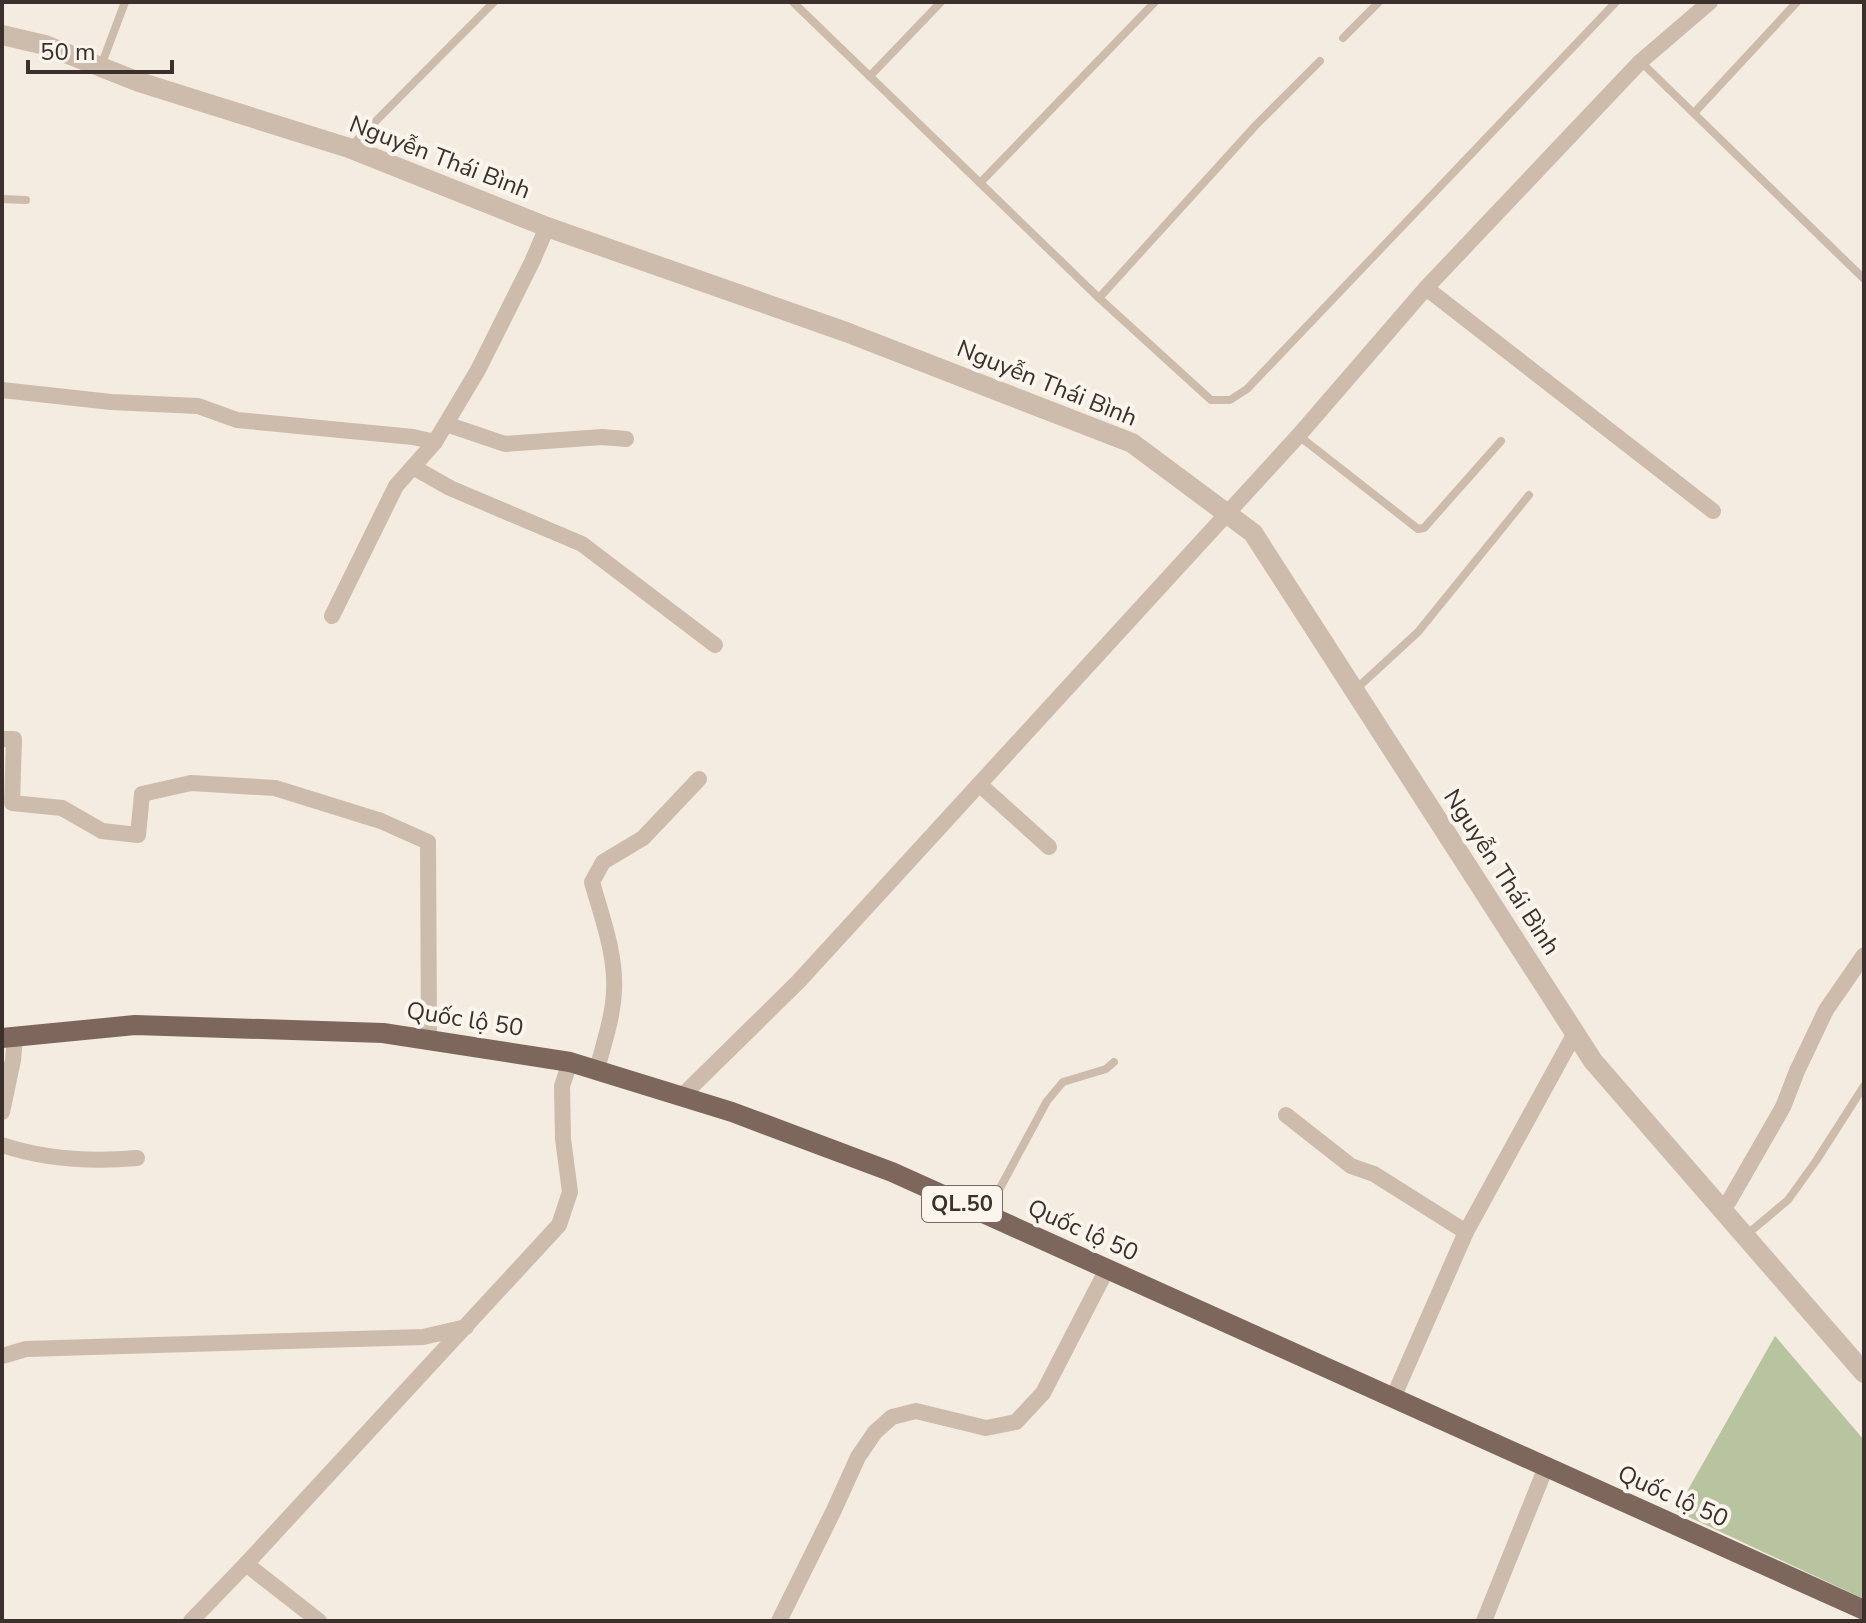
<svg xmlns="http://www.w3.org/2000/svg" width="1866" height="1623" viewBox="0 0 1866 1623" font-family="'Nunito Sans',sans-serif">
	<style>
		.green { fill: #b8c4a0 }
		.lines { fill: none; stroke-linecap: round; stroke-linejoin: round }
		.service { stroke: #cdbbac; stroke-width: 8 }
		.minor { stroke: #cdbbac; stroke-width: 16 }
		.tertiary { stroke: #cdbbac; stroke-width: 20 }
		.primary { stroke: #7d675c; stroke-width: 20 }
		.labels { text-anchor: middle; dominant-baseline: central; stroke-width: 8; stroke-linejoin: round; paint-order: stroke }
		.shield { fill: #fbf5ee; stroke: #756b66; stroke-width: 2 }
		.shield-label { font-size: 22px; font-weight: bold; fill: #3b302b }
		.street-label { font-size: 24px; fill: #3b302b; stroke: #fbf5ee }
	</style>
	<rect width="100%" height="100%" fill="#f4ebe1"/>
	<polygon class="green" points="1775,1336 1864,1440 1864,1599 1676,1511"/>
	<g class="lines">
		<g class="service">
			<polyline points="793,2 1099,298 1211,400 1230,400 1247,389 1616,2"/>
			<polyline points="1343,38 1379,2"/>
			<polyline points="1641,62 1864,279"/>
			<polyline points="101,66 125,2"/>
			<polyline points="870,76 941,2"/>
			<polyline points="1694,113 1797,2"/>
			<polyline points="351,146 494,2"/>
			<polyline points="980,183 1155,2"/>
			<polyline points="2,199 26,200"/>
			<polyline points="1099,298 1256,125 1320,61"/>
			<polyline points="1299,436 1418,529 1424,528 1501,441"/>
			<polyline points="1355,690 1418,632 1529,495"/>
			<polyline points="986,1214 1047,1101 1063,1082 1106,1069 1114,1062"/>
			<polyline points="1745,1236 1788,1200 1816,1161 1864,1086"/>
		</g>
		<g class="minor">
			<polyline points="1426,288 1713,511"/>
			<polyline points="2,390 111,402 198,406 237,420 413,437 435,442"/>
			<polyline points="446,424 505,444 602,437 626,439"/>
			<polyline points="413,467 450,488 582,544 715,645"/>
			<polyline points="332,616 396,486 435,442 478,370 532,262 547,227"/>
			<polyline points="2,739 14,739 12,803 62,808 102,831 138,835 142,794 191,783 275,788 381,821 428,842 429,1040"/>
			<polyline points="979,784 1049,847"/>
			<path d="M597 1070C603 1045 613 1018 614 991 616 954 602 918 592 882L603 862 643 838 699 779"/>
			<polyline points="682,1096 798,982 1299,435 1426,288 1640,62 1710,2"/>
			<polyline points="2,1112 13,1060 15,1037"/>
			<polyline points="1286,1115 1351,1166 1374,1174 1466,1232"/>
			<path d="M2 1145C47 1160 91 1162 137 1158"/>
			<polyline points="1720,1208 1729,1201 1783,1107 1797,1071 1826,1010 1864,955"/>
			<polyline points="2,1356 26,1349 423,1337 466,1327"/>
			<polyline points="1393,1398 1466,1232 1575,1033"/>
			<polyline points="246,1564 559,1225 570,1192 563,1139 562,1086 570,1062"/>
			<polyline points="191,1621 246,1564 319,1621"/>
			<polyline points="779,1621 834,1510 858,1457 875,1432 892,1417 916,1411 986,1428 1016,1422 1043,1393 1107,1269"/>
			<polyline points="1484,1621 1546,1467"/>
		</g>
		<polyline class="tertiary" points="2,35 45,45 139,82 349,148 547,227 846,332 1132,443 1253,533 1593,1061 1864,1373"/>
		<polyline class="primary" points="2,1038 135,1025 383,1033 570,1062 732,1112 892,1172 1864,1610"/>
	</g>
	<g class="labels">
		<rect class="shield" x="922" y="1186" width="80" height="36" rx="6"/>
		<g class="shield-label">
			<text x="962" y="1204">QL.50</text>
		</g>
		<g class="street-label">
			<text transform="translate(440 157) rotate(21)">Nguyễn Thái Bình</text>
			<text transform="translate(1047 383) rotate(22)">Nguyễn Thái Bình</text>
			<text transform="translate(1502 872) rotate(57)">Nguyễn Thái Bình</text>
			<text transform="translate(465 1019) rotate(9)">Quốc lộ 50</text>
			<text transform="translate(1083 1230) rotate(24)">Quốc lộ 50</text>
			<text transform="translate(1673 1496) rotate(24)">Quốc lộ 50</text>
		</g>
	</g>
	<rect width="1866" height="1623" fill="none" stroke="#3b302b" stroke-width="8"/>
	<path d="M28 60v12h144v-12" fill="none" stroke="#3b302b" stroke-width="4"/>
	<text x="40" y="60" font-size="24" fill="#3b302b" stroke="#fbf5ee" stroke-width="6" paint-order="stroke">50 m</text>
</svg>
